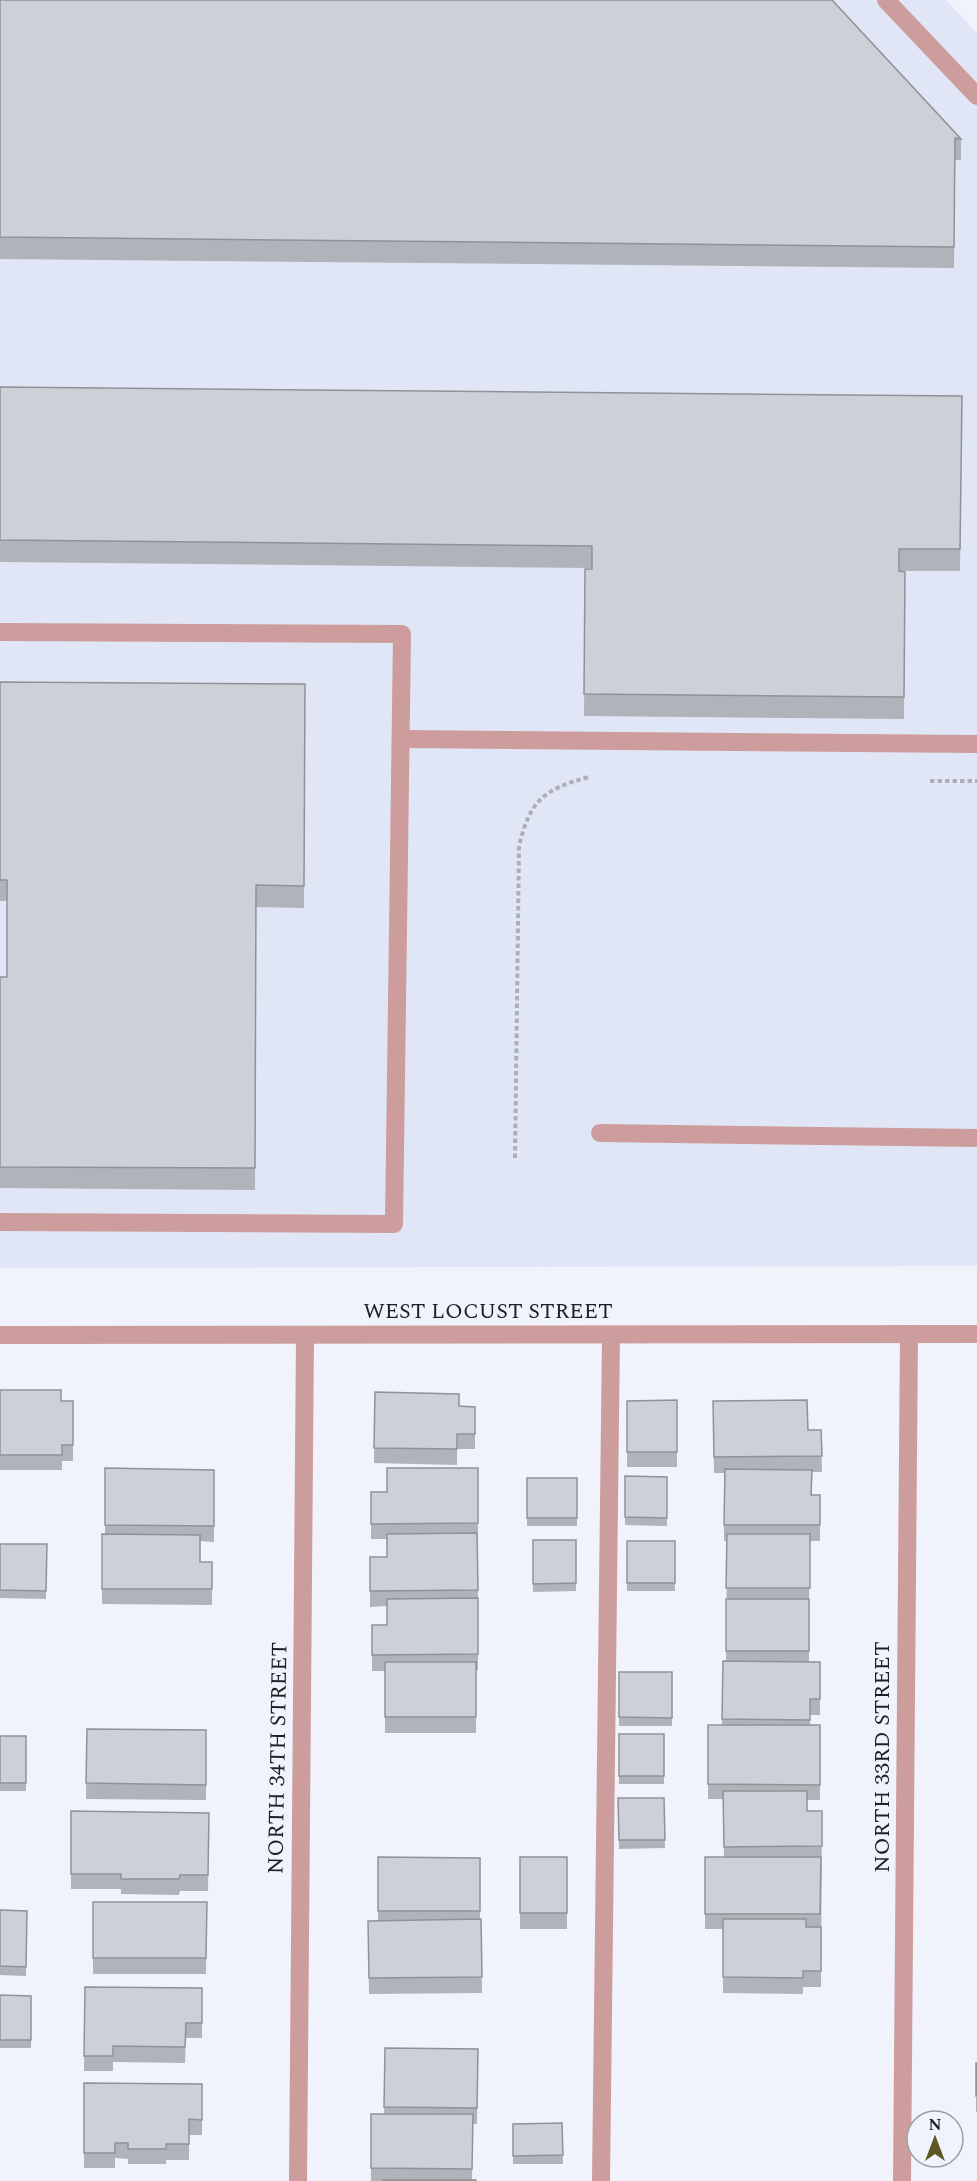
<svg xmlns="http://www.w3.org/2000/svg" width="977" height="2181" viewBox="0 0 977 2181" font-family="Spectral,serif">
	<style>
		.built { fill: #e0e6f5 }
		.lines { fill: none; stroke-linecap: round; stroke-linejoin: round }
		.path { stroke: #acafb6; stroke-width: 4; stroke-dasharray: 4.5 3; stroke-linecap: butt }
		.service { stroke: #cc9d9c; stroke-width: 18 }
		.minor { stroke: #cc9d9c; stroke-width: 18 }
		.tertiary { stroke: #cc9d9c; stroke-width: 18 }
		.wall { fill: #b0b3ba }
		.building { fill: #cdd0d8; stroke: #909297; stroke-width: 1.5 }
		.labels { text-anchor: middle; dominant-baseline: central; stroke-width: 4.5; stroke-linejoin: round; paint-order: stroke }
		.street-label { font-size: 22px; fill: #1f2023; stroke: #f0f3fc }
	</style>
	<rect width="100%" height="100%" fill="#f0f3fc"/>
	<polygon class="built" points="0,0 946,0 977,33 977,1266 0,1268"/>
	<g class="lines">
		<g class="path">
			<polyline points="930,781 977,781"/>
			<path d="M515 1158 519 846C530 800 544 789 589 777"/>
		</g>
		<g class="service">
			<polyline points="886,0 977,96"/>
			<polyline points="0,632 402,634 394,1224 0,1222"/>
			<polyline points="401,739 977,744"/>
			<polyline points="600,1133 977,1138"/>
			<polyline points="601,2181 611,1335"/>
		</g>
		<g class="minor">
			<polyline points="298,2181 305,1336"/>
			<polyline points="902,2181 909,1334"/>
		</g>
		<polyline class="tertiary" points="0,1335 977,1334"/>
	</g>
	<g class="wall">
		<polygon points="0,0 961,139 961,160 955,160 954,268 0,259"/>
		<polygon points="0,387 962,396 960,571 899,571 905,572 904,719 584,716 585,569 592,569 592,568 0,562"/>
		<polygon points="0,682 305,684 304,908 256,907 255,1190 0,1188 0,977 7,977 7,901 0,901"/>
		<polygon points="0,1390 61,1401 73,1401 73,1461 62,1461 62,1470 0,1470"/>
		<polygon points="375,1392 459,1406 475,1407 475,1449 457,1449 457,1465 374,1463"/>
		<polygon points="677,1400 677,1467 627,1467 627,1401"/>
		<polygon points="713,1401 808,1430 821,1430 822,1472 812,1472 812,1495 820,1495 820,1541 810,1541 809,1603 809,1662 820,1662 820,1715 810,1715 810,1725 820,1725 820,1800 807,1800 807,1811 822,1811 821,1987 803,1987 803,1994 723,1993 723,1929 705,1929 705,1857 724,1857 723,1799 708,1799 708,1725 722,1725 723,1661 726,1661 727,1541 724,1541 724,1473 714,1473"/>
		<polygon points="105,1468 214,1470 214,1542 200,1541 200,1562 212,1562 212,1605 102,1604 102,1534 105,1534"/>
		<polygon points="478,1468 478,1670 476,1670 476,1733 385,1733 385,1671 372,1671 372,1625 387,1625 387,1606 370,1607 370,1557 387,1557 387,1539 371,1539 371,1492 387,1492"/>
		<polygon points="625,1476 667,1477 667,1526 625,1525"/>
		<rect x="527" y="1478" width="50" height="48"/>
		<polygon points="533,1540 576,1540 576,1591 533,1592"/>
		<rect x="627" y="1541" width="48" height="50"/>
		<polygon points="0,1544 47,1544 46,1599 0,1598"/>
		<rect x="619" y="1672" width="53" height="54"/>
		<polygon points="87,1729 206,1730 206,1800 86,1799"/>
		<rect x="619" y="1734" width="45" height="50"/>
		<rect x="0" y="1736" width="26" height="55"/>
		<polygon points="618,1798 664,1798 665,1848 619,1849"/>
		<polygon points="71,1811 209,1813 208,1891 180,1891 179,1895 121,1894 121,1889 71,1889"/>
		<polygon points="378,1857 480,1858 480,1919 481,1919 482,1993 369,1994 368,1921 378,1921"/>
		<rect x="520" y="1857" width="47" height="72"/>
		<polygon points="93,1902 207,1902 206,1974 93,1974"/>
		<polygon points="0,1910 27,1911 26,1976 0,1975"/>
		<polygon points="85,1987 202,1988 202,2038 186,2038 185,2063 113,2062 113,2071 84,2071"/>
		<polygon points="0,1995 31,1996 31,2048 0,2048"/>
		<polygon points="385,2048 478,2049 477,2124 473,2124 472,2180 476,2181 371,2181 371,2114 384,2114"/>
		<rect x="976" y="2063" width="1" height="49"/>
		<polygon points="84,2083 202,2084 202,2135 189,2135 189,2160 166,2160 166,2164 128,2164 128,2159 115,2158 115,2168 84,2168"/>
		<polygon points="562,2123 563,2164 513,2164 513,2124"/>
	</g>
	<g class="building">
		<polygon points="0,0 832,0 961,139 955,138 954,247 0,237"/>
		<polygon points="0,387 962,396 960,549 899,549 899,571 905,572 904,697 584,694 585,569 592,569 592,546 0,540"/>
		<polygon points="0,682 305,684 304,886 256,885 255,1168 0,1167 0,977 7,977 7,880 0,880"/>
		<polygon points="0,1390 61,1390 61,1401 73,1401 73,1445 62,1445 62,1455 0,1455"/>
		<polygon points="375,1392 459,1394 459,1406 475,1407 475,1434 457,1434 457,1449 374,1448"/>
		<polygon points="677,1400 677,1452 627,1452 627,1401"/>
		<polygon points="807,1400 808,1430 821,1430 822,1456 714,1457 713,1401"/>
		<polygon points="105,1468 214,1470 214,1526 105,1525"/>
		<polygon points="387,1468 478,1468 478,1523 371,1524 371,1492 387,1492"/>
		<polygon points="725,1469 812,1470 811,1495 820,1495 820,1525 724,1525"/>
		<polygon points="625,1476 667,1477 667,1518 625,1517"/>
		<rect x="527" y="1478" width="50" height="40"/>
		<polygon points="477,1533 478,1590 370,1591 370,1557 387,1557 387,1534"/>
		<polygon points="102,1534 200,1535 200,1562 212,1562 212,1589 102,1589"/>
		<polygon points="727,1534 810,1534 810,1588 726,1588"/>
		<polygon points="533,1540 576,1540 576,1583 533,1584"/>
		<rect x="627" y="1541" width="48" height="42"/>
		<polygon points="0,1544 47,1544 46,1591 0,1590"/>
		<polygon points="478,1598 478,1654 372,1655 372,1625 387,1625 387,1599"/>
		<rect x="726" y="1599" width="83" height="52"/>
		<polygon points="723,1661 820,1662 820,1699 810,1699 810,1720 722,1719"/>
		<rect x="385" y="1662" width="91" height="55"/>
		<polygon points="619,1672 672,1672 672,1718 619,1717"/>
		<polygon points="708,1725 820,1725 820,1785 708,1784"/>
		<polygon points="87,1729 206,1730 206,1785 86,1783"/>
		<rect x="619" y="1734" width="45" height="42"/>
		<rect x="0" y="1736" width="26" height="47"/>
		<polygon points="723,1791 807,1791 807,1811 822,1811 822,1846 724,1847"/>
		<polygon points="618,1798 664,1798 665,1840 619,1840"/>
		<polygon points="71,1811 209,1813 208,1875 180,1875 179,1879 121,1879 121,1874 71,1874"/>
		<polygon points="378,1857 480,1858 480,1911 378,1911"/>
		<rect x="520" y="1857" width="47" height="56"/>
		<polygon points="705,1857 821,1857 820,1914 705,1914"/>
		<polygon points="93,1902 207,1902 206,1958 93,1958"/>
		<polygon points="0,1910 27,1911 26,1967 0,1966"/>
		<polygon points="481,1919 482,1977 369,1978 368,1921"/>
		<polygon points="723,1919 806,1919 806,1927 821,1927 821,1971 803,1971 803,1978 723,1977"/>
		<polygon points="85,1987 202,1988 202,2023 186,2023 185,2047 113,2046 113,2056 84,2056"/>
		<polygon points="0,1995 31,1996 31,2040 0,2040"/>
		<polygon points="385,2048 478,2049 477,2108 384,2107"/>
		<rect x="976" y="2063" width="1" height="33"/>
		<polygon points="84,2083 202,2084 202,2120 189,2119 189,2144 166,2144 166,2149 128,2149 128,2143 115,2143 115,2153 84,2153"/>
		<polygon points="371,2114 473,2114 472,2169 371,2168"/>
		<polygon points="562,2123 563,2155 513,2156 513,2124"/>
		<rect x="383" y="2180" width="93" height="1"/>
	</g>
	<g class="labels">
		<g class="street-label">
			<text x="488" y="1311">WEST LOCUST STREET</text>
			<text transform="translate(882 1757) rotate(-90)">NORTH 33RD STREET</text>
			<text transform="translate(278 1758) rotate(-89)">NORTH 34TH STREET</text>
		</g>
	</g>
	<g transform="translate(935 2139)"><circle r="28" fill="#f0f3fc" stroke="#9c9fa5" stroke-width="1.5"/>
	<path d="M0-4.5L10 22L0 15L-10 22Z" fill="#5f5824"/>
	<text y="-9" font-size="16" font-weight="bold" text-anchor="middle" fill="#1f2023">N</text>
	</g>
</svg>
